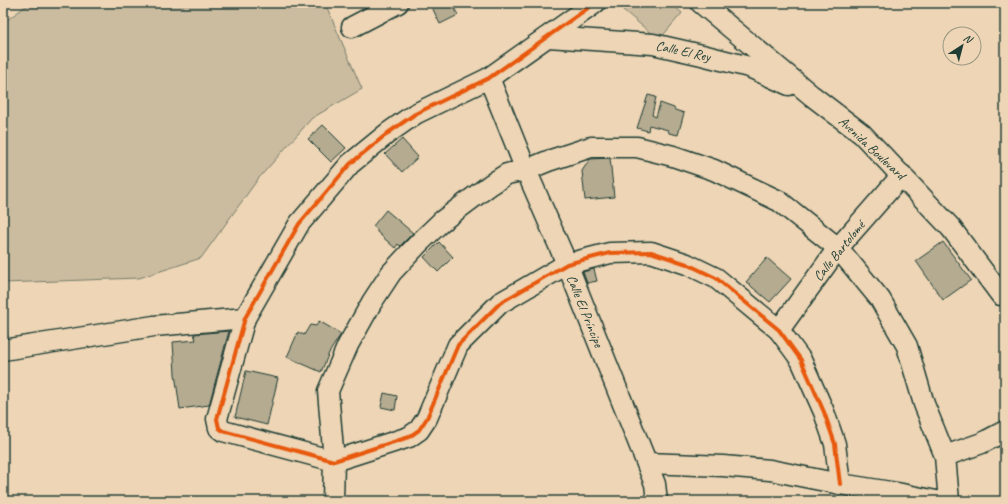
<svg xmlns="http://www.w3.org/2000/svg" width="1008" height="504" viewBox="0 0 1008 504" font-family="Caveat,sans-serif">
	<style>
		.green { fill: #cbbca0; stroke: #757c6a }
		.building { fill: #b4ab91; stroke: #1f3d34 }
		.lines { fill: none; stroke-linecap: round; stroke-linejoin: round }
		.minor-casing { stroke: #1f3d34; stroke-width: 23 }
		.minor { stroke: #edd5b5; stroke-width: 20 }
		.cycleway-casing { stroke: #edd5b5; stroke-width: 6 }
		.cycleway { stroke: #e8590c; stroke-width: 4 }
		.labels { text-anchor: middle; dominant-baseline: central; stroke-width: 3; stroke-linejoin: round; paint-order: stroke }
		.street-label { font-size: 14px; fill: #1f3d34; stroke: #edd5b5 }
	</style>
	<rect width="100%" height="100%" fill="#edd5b5"/>
	<filter id="ink" filterUnits="userSpaceOnUse"><feTurbulence type="fractalNoise" baseFrequency=".025" numOctaves="2"/><feDisplacementMap in="SourceGraphic" scale="8" xChannelSelector="R" yChannelSelector="G"/><feConvolveMatrix kernelMatrix="1 2 1 2 8 2 1 2 1" color-interpolation-filters="sRGB"/></filter>
	<g filter="url(#ink)">
		<g class="green">
			<polygon points="30,3 325,3 362,89 312,118 258,179 201,258 139,278 3,283 3,23"/>
			<polygon points="617,3 670,3 682,13 659,40 616,4"/>
			<polygon points="3,300 9,345 3,346"/>
		</g>
		<g class="building">
			<polygon points="430,3 452,3 458,15 440,24"/>
			<polygon points="648,95 656,97 652,115 656,117 660,103 674,108 675,110 684,113 678,135 669,133 668,130 649,125 648,131 637,128"/>
			<polygon points="323,125 346,148 331,162 308,139"/>
			<polygon points="402,139 418,157 402,172 385,154"/>
			<polygon points="610,158 614,197 585,200 582,171 590,159"/>
			<polygon points="386,210 413,233 400,246 398,244 395,248 377,232 377,229 373,226"/>
			<polygon points="439,242 453,257 438,272 424,257"/>
			<polygon points="943,242 971,280 943,300 916,261"/>
			<polygon points="767,258 791,279 770,302 746,282"/>
			<polygon points="594,269 597,281 587,283 583,272"/>
			<polygon points="319,321 341,334 329,353 321,372 287,357 298,332 304,335 310,325 316,326"/>
			<polygon points="229,331 209,405 180,409 175,374 173,342 196,340 194,334"/>
			<polygon points="246,371 278,378 267,425 235,417"/>
			<polygon points="384,393 397,396 395,410 381,407"/>
		</g>
		<g class="lines">
			<g class="minor-casing">
				<g id="minor">
					<polyline points="595,3 489,78 415,114 388,133 350,164 299,224 245,318 217,419 219,428 223,431 334,461 409,437 419,430 427,418 458,345 500,303 567,264 610,253 651,252 687,264 716,278 779,330 801,360 824,412 835,444 840,484"/>
					<polyline points="701,3 811,95 862,134 951,228 1001,295 1005,295"/>
					<polyline points="352,27 398,3"/>
					<polyline points="548,37 653,44 702,55 749,67 789,85"/>
					<polyline points="489,78 526,170 567,264 655,484 657,501"/>
					<polyline points="779,330 838,248 902,175"/>
					<polyline points="3,350 154,326 245,318"/>
					<polyline points="945,456 982,443 1005,431"/>
					<polyline points="647,463 723,466 770,470 840,484 897,493 936,501"/>
					<polyline points="333,501 334,461 328,391 348,345 372,302 391,273 419,243 442,221 490,185 507,174 526,170 548,161 591,147 637,147 673,156 714,170 779,201 838,248 880,299 907,346 924,404 945,456 949,501"/>
				</g>
			</g>
			<use href="#minor" class="minor"/>
			<g class="cycleway-casing">
				<polyline id="cycleway" points="595,3 489,78 415,114 388,133 350,164 299,224 245,318 217,419 219,428 223,431 334,461 409,437 419,430 427,418 458,345 500,303 567,264 610,253 651,252 687,264 716,278 779,330 801,360 824,412 835,444 840,484"/>
			</g>
			<use href="#cycleway" class="cycleway"/>
		</g>
	</g>
	<g class="labels">
		<g class="street-label">
			<text transform="translate(683 51) rotate(12)">Calle El Rey</text>
			<text transform="translate(872 148) rotate(43)">Avenida Boulevard</text>
			<text transform="translate(839 251) rotate(-51)">Calle Bartolomé</text>
			<text transform="translate(585 311) rotate(68)">Calle El Príncipe</text>
		</g>
	</g>
	<rect width="1008" height="504" fill="none" stroke="#edd5b5" stroke-width="16"/>
	<rect x="8" y="8" width="992" height="488" fill="none" stroke="#1f3d34" stroke-width="1.5" filter="url(#ink)"/>
	<g transform="translate(962 46) rotate(36)"><circle r="19" fill="#edd5b5" stroke="#9b9881"/>
	<path d="M0-3L7 15L0 10L-7 15Z" fill="#1f3d34"/>
	<text y="-6" font-size="11" font-weight="bold" text-anchor="middle" fill="#1f3d34">N</text>
	</g>
</svg>
